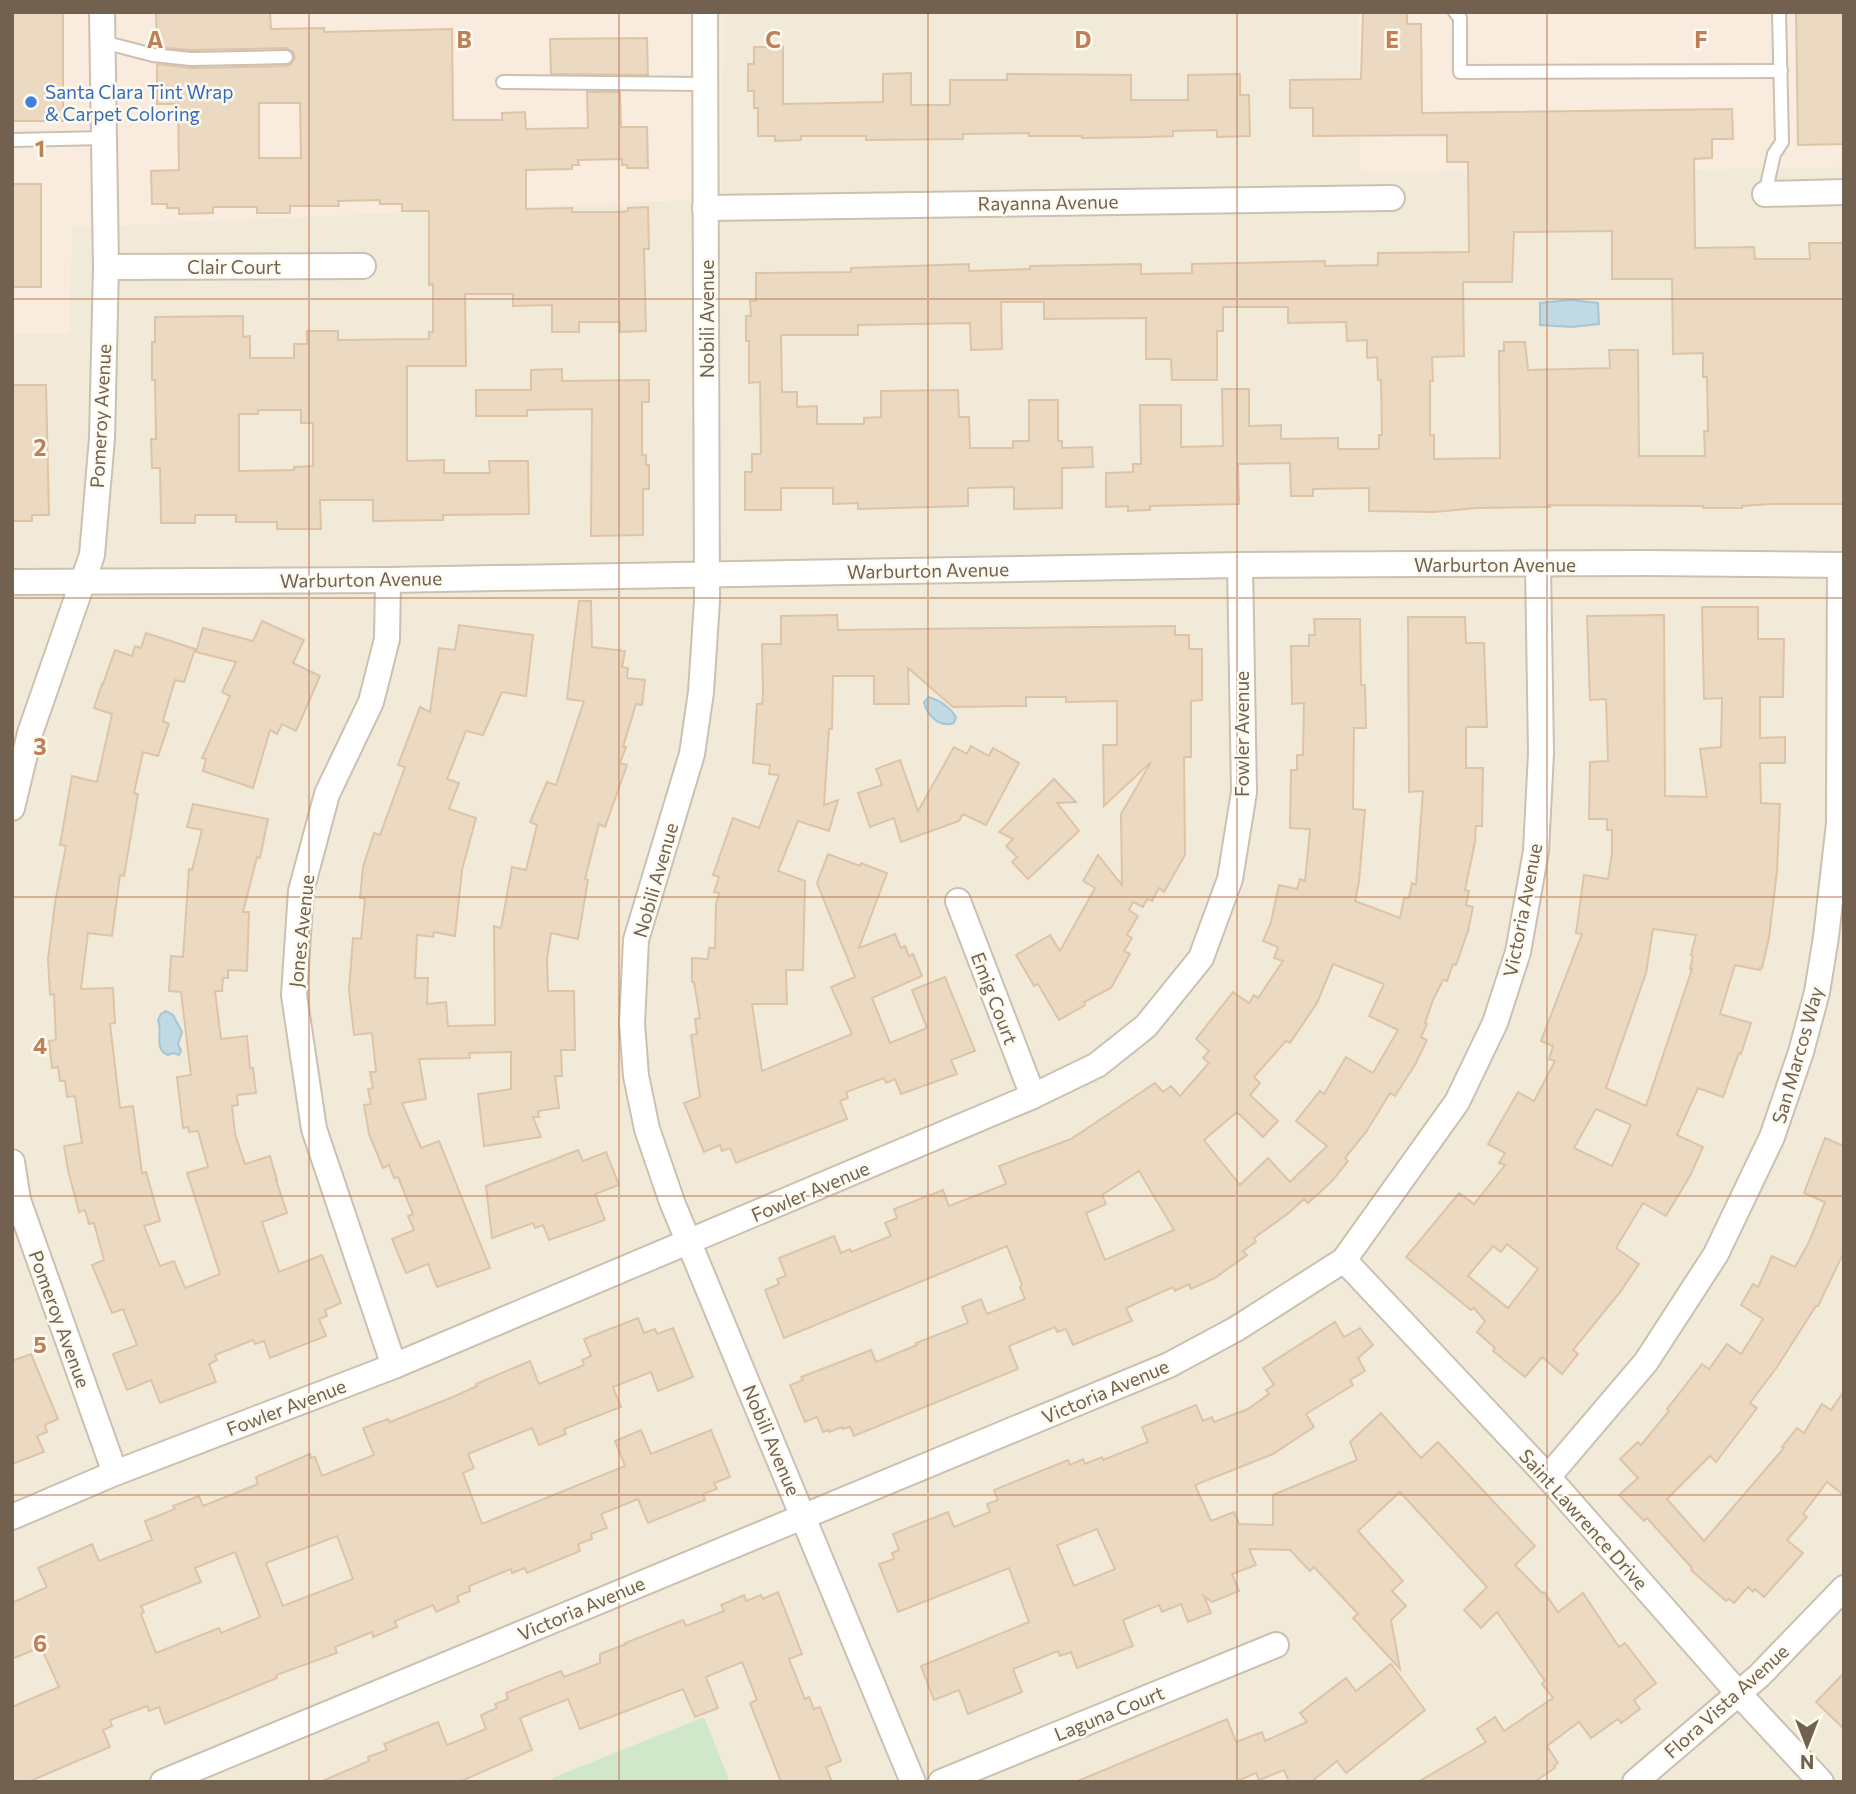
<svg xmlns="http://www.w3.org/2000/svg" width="1856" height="1794" viewBox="0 0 1856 1794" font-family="Commissioner,sans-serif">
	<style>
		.residential { fill: #f2ead9 }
		.commercial { fill: #faebdf }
		.green { fill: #d1e7ca }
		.water { fill: #c0d9e3; stroke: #a7c6d4; stroke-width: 2 }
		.building { fill: #ebd9c2; stroke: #dec4a6; stroke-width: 2; fill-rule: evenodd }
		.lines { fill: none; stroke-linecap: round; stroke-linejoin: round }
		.service-casing { stroke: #ccc0b1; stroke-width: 16 }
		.minor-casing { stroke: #ccc0b1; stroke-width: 28 }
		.service { stroke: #fff; stroke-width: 12 }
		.minor { stroke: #fff; stroke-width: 24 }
		.grid { fill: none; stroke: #bf8059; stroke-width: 2; stroke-opacity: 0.55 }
		.shop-dot { fill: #3f7fe0; stroke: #fdfaf0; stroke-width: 2.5 }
		.labels { text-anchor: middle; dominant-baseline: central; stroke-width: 5; stroke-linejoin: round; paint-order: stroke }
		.shop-label { font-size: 19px; fill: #366cbe; stroke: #fdfaf0; text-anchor: start }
		.street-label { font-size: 19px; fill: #736150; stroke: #fdfaf0 }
		.grid-label { font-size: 23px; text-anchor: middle; font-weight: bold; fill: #bf8059; stroke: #fdfaf0; stroke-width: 5; stroke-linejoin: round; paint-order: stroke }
	</style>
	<rect width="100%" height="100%" fill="#fbf7ea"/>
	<polygon class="residential" points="724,12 1359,12 1361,172 1844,167 1844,1782 12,1782 12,334 69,333 72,227 721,198"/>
	<g class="commercial">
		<polygon points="12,12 724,12 721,198 72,227 69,334 12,334"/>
		<polygon points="1359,12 1844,12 1844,167 1361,172"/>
	</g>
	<polygon class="green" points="704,1717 730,1782 554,1782 552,1778"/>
	<g class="water">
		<polygon points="1571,300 1598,303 1599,324 1572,327 1540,325 1540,303"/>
		<path d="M929 697C941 701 950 707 956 717L954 723C940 728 927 716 924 702Z"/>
		<path d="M166 1011 173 1015 182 1032 178 1044 181 1051 179 1055 174 1053 168 1055C153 1049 163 1033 158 1020L161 1014Z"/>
	</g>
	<g class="building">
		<rect x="12" y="12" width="51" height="109"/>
		<path d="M156 12H270L271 29 324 28V32L452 29 453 120H502V113L525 112 526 129 588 128 587 92H620L621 127H647L648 168H627V165H622V159L578 160 579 165H572V169L526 170V209L572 208V212H621L628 211V208L648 207 649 249H644L646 331 620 332V322H579V332H552V305L513 306V294H465L466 366H407V461L444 460V473H490L489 461H528L529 514 443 515V520L373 521V500H320L321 529H277V522H236V515H195V523H161L160 468H152L151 439H156L155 380H152V342H155V317L243 316V337L250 336V358H294V344H307V331H338V340L429 339V332H433V284L429 285V211H402V204H380V200L338 201 339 206H290V213H257V207H213V213L179 214V208H167V204H152L151 171 179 170 178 104H157V64L191 68 286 66 291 64 295 58 293 52 286 48 191 50 157 47ZM259 103H300L301 158H259ZM258 410H301V423H313V466L294 467V470L239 471V414H258Z"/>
		<path d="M1363 12H1407V24H1421L1422 113 1732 109 1733 139H1712V158L1694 159 1695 248 1754 247 1755 259H1810L1809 243H1844V504H1771L1742 506V508H1703V506L1549 505 1550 507 1477 508 1434 512 1369 511V488L1313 489V496H1291L1290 463 1238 464 1239 504 1150 506V510L1128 511V506L1106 507V473L1133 472V464H1141L1140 405H1181V447L1223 446 1222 389H1249V426L1281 425V439L1338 438V449H1379V435H1382L1381 380H1378L1377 357 1367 358V340L1347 341 1346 322 1288 323V307H1223V331H1217V380H1172L1171 359H1146V318L1044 319V302H1001L1002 349 971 350 970 323 858 325V335H781L782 392H797V407L817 406V424H864V418L881 417V391L958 390 959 417H969L970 448H1013V441H1029V400H1058V441H1062V448L1092 447 1093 467 1062 468V508L1014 509V487L968 488V506L858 509V503L833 504V488H781V510H745V472H752V454H761L760 382 749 383V341H746V316H751L750 301H756V273L851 272V268L969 264V271L1030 269V266L1141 264V274L1192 273V264L1325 261V266L1378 265V253L1469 252 1468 162H1447V135L1313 136V108H1290V80L1361 79ZM1612 231V279H1672L1673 354 1703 353V377H1707L1708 431H1704L1705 456H1639L1638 350H1609L1610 368 1528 370 1525 342H1504V351H1499L1500 458 1434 459V435H1430V381H1433L1432 357 1464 356 1463 282H1512L1514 232Z"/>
		<polygon points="1796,12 1844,12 1844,144 1798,145"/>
		<polygon points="647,38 648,75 551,74 550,39"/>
		<polygon points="754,47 783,47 783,104 883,102 883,74 911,73 911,105 950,105 950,80 1007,80 1007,74 1131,75 1131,100 1188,100 1188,75 1240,74 1240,95 1249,95 1250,136 1217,137 1217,130 1173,131 1173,136 1148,137 1082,138 1082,136 1029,136 1029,133 963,134 963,139 866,140 866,136 801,136 801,140 775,141 775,136 758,136 758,108 754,108 754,91 748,91 748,64 754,64"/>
		<rect x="12" y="184" width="29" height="103"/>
		<polygon points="562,369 562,381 649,380 649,402 642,402 642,455 646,455 646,465 649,465 649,489 643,489 643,535 591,536 592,409 527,410 527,416 476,416 476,390 531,390 531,370"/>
		<polygon points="12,385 46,385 49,515 32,515 32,521 12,521"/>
		<polygon points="579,601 591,601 592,647 625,651 622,667 628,668 627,678 645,680 642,705 636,704 623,747 626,747 620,763 627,765 605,827 599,824 585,879 588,880 578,939 551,933 547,959 548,991 574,991 575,1050 561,1050 562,1076 555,1076 559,1108 538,1111 539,1117 533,1117 541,1137 484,1146 478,1094 511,1089 511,1052 469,1053 470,1058 419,1059 426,1099 402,1103 421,1148 439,1141 490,1268 437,1287 428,1264 406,1273 392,1239 414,1230 408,1216 413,1214 398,1177 394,1178 389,1165 383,1168 369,1134 364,1105 371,1104 368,1089 373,1088 370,1072 376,1072 372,1033 354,1035 349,990 353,938 361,939 365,898 360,898 363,867 374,833 380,835 405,767 398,765 420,707 430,712 439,648 455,650 459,625 533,635 526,696 502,692 483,735 466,731 447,779 459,783 449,809 476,818 462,870 455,936 434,932 433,937 417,935 415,978 428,978 427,1004 446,1002 448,1026 495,1025 494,926 501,928 512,867 526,870 537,825 530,822 547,782 556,785 584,701 567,699"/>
		<path d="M1702 607H1758V639H1784L1783 697H1760V738L1785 737V763H1760L1761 803 1780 804 1777 871 1769 938 1762 968H1760V970L1735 965 1720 1014 1751 1023 1741 1054 1739 1053 1723 1097 1698 1088 1677 1135 1703 1147 1690 1176 1666 1216 1643 1203 1616 1248 1639 1264 1621 1291 1573 1350 1578 1354 1562 1374 1542 1357 1525 1377 1493 1351 1495 1348 1477 1332 1485 1321 1474 1308 1471 1310 1406 1257 1459 1193 1474 1204 1505 1165 1499 1163 1505 1153 1488 1144 1518 1092 1534 1101 1555 1061 1549 1059 1553 1046 1541 1041 1582 934 1576 933 1584 875 1608 879 1612 853V830H1607V819H1589L1590 762 1608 761 1606 699 1590 700 1587 616 1664 615 1665 796 1707 797 1700 749 1721 747 1722 698 1704 699ZM1653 929 1696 935 1691 955 1693 956 1690 969H1692L1646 1106 1606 1088 1646 973ZM1596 1109 1631 1125 1612 1166 1574 1148ZM1507 1244 1538 1269 1508 1308 1468 1276 1493 1246 1501 1252Z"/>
		<polygon points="837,615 838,630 1175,626 1175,635 1189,635 1189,649 1202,649 1202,700 1191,701 1191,757 1184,757 1185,855 1164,892 1159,888 1152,901 1147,899 1143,907 1133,902 1129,910 1138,916 1127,935 1132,938 1124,951 1130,954 1111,988 1084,1002 1085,1005 1059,1020 1038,984 1034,986 1016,955 1050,935 1060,951 1095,888 1083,881 1098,855 1122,885 1121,814 1151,762 1104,806 1103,745 1117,745 1117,701 1066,702 1066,697 1026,697 1026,706 953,707 908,668 909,704 874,704 874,676 833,676 832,729 829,729 824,805 838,800 829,831 798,821 778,871 805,881 803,970 786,970 787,1004 752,1004 762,1071 852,1034 831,987 855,977 817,883 828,854 860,866 861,863 887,873 859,948 895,934 901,948 905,946 909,956 913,954 922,976 872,998 890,1043 927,1028 912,990 945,977 975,1051 951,1060 957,1074 901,1094 895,1079 886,1083 884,1078 846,1092 848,1098 840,1101 847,1119 736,1163 730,1148 722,1151 720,1145 704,1152 684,1103 700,1097 691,1035 697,1034 695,1019 700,1018 694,982 692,982 692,958 708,959 709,948 715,948 716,904 719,893 714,892 719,877 713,875 733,818 759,828 779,775 769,774 770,765 753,763 757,704 762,704 763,694 762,644 781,644 781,616"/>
		<path d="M1408 617H1465L1466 643H1484L1487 727H1466V768H1483L1482 826H1476L1475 842 1465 890 1469 891 1466 905 1473 907 1468 931 1456 965 1453 964 1447 981 1443 980 1433 1000 1425 1023 1427 1024 1421 1037 1427 1040 1416 1063 1395 1096 1390 1093 1366 1132 1345 1158 1348 1161 1332 1181 1308 1203 1304 1199 1290 1212 1254 1238 1256 1242 1243 1251 1247 1255 1215 1278 1191 1289 1189 1284 1175 1291 1173 1287 1126 1308 1132 1321 1073 1345 1066 1329 1057 1332 1055 1327 1009 1346 1018 1369 854 1436 850 1427 843 1429 842 1427 829 1432 828 1430 823 1432 817 1417 805 1422 790 1385 803 1380 801 1377 871 1350 876 1362 917 1345 916 1343 968 1323 962 1307 981 1299 987 1314 1025 1299 1020 1287 1022 1285 1007 1246 784 1338 765 1290 779 1284 777 1279 786 1276 779 1258 834 1236 841 1253 850 1249 851 1252 891 1236 885 1223 897 1218 894 1209 943 1190 949 1206 1006 1184 999 1166 1071 1139 1155 1083 1163 1092 1171 1086 1180 1096 1209 1063 1203 1058 1209 1051 1196 1039 1233 992 1249 1003 1254 995 1258 998 1283 961 1274 958 1278 947 1263 941 1271 922 1279 885 1297 889 1300 879 1305 881 1310 829 1290 828 1291 770H1297V755H1303L1304 703 1292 704 1291 646H1309V635H1315L1314 619H1360L1361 685H1365L1366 728H1354L1353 809 1365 810 1359 882 1355 901 1400 918 1404 898H1409L1412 883 1416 885 1423 791 1409 792ZM1333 964 1384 984 1369 1016 1398 1030 1373 1073 1346 1057 1324 1094 1320 1091 1296 1121 1327 1146 1290 1182 1268 1158 1240 1185 1204 1140 1237 1112 1263 1137 1278 1121 1250 1095 1260 1083 1254 1077 1286 1041 1290 1043 1317 1003ZM1139 1171 1174 1230 1105 1260 1086 1213 1106 1204 1102 1195Z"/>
		<polygon points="262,621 304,640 293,663 320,676 296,731 282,724 277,734 270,730 253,788 203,771 206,759 202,758 230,696 222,692 236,662 196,652 203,628 253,641"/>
		<polygon points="146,633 195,649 184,682 175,680 163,721 169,724 158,756 143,752 134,793 138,794 124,876 120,875 112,936 88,933 81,989 113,988 115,1023 110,1024 120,1108 133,1106 142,1173 146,1172 160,1221 144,1226 160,1266 174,1261 185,1288 220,1274 187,1173 208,1167 198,1131 189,1132 188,1127 183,1128 177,1077 191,1075 181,992 169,991 171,956 183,957 189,869 192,870 202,830 187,827 193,804 268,819 260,858 257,857 243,912 249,912 247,971 228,970 228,978 223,978 222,991 215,991 221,1039 247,1036 250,1068 253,1068 256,1093 237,1095 238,1105 232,1106 235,1134 245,1164 270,1156 277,1180 276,1180 287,1213 262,1222 279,1272 322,1255 341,1303 325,1310 327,1316 319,1319 326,1336 270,1358 264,1341 255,1344 253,1340 215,1355 217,1360 209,1364 216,1382 160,1403 151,1380 127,1390 113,1354 137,1345 123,1309 112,1313 92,1265 104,1260 94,1223 89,1224 85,1210 79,1212 68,1170 64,1146 82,1143 75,1096 67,1097 65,1081 60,1081 58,1067 52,1068 49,1041 56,1040 54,994 50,995 48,959 55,903 66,846 60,845 72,776 97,782 112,714 94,708 102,684 103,684 115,650 132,656 135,646 141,648"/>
		<polygon points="971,746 989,756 993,748 1019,763 986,825 963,814 959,821 901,842 894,818 870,827 858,793 882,785 876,769 900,760 918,811 954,747 967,754"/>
		<polygon points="1054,779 1076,802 1057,803 1079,831 1028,879 1012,862 1017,857 1006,846 1013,839 999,832"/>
		<polygon points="1825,1138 1844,1146 1844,1252 1818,1306 1816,1306 1777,1367 1750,1403 1757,1408 1716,1462 1710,1456 1667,1499 1704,1541 1784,1448 1782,1447 1797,1428 1804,1433 1822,1404 1831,1410 1844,1391 1844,1495 1827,1482 1803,1514 1807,1517 1787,1540 1803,1553 1764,1597 1755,1589 1753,1592 1748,1587 1734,1603 1729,1599 1726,1601 1691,1570 1692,1568 1647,1518 1644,1521 1619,1495 1638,1478 1620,1459 1638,1442 1641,1445 1669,1411 1667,1409 1702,1364 1709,1369 1727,1344 1741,1354 1763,1319 1741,1305 1753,1284 1758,1287 1772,1256 1795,1267 1809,1242 1825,1202 1804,1193"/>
		<polygon points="578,1150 583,1161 606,1152 619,1185 595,1194 605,1220 549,1240 543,1225 535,1228 533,1223 492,1238 486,1186"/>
		<path d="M638 1318 644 1333 655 1329 657 1334 673 1328 693 1377 658 1391 651 1372 613 1387 621 1407 564 1429 566 1434 539 1445 532 1428 468 1454 474 1468 463 1473 482 1524 625 1466 615 1441 641 1430 651 1454 711 1430 730 1477 714 1483 717 1489 703 1494 705 1500 648 1523 638 1499 601 1514 607 1528 591 1534 592 1539 578 1544 580 1551 527 1573 525 1568 512 1573 511 1569 469 1586 470 1591 457 1596 459 1602 436 1612 433 1605 395 1621 397 1627 373 1637 372 1632 335 1647 337 1653 276 1675 277 1678 165 1724 159 1707 149 1711 147 1706 110 1720 112 1726 103 1730 110 1747 28 1782H12V1707L59 1687 41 1647 12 1659V1603L47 1587 38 1568 92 1544 99 1561 152 1540 145 1521 175 1509 173 1506 199 1496 203 1506 258 1484 256 1477 310 1454 311 1458 315 1457 322 1476 374 1455 363 1428 388 1419 390 1422 453 1397 477 1386 476 1384 530 1361 539 1384 584 1365 582 1360 591 1356 584 1339ZM337 1536 353 1579 283 1606 266 1563ZM235 1552 260 1617 221 1633 219 1628 156 1653 141 1614 144 1612 141 1606 201 1582 195 1568Z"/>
		<path d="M1335 1322 1344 1337 1360 1328 1373 1345 1358 1358 1365 1371 1350 1380 1353 1385 1306 1414 1314 1427 1273 1454 1195 1485 1211 1521 1234 1512 1239 1524 1273 1525V1495L1357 1460 1350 1442 1381 1413 1421 1458 1438 1442 1535 1546 1515 1565 1542 1593 1544 1592 1558 1612 1583 1593 1619 1647 1625 1643 1656 1683 1634 1700 1640 1709 1621 1723 1618 1719 1591 1738 1579 1722 1547 1746 1558 1763 1554 1766 1555 1768 1534 1782H1418L1486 1742 1477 1729 1495 1717 1504 1731 1553 1698 1542 1684 1545 1681 1497 1612 1481 1628 1464 1610 1487 1587 1400 1492 1358 1531 1403 1581 1392 1591 1406 1606 1391 1620 1400 1669 1353 1618 1358 1614 1314 1567 1310 1571 1290 1550 1249 1549 1256 1565 1232 1574 1239 1591 1212 1602 1204 1596 1211 1613 1188 1622 1181 1604 1162 1612 1159 1605 1123 1620 1133 1646 1077 1668 1071 1652 1060 1656 1058 1651 1013 1669 1022 1692 968 1714 959 1690 934 1700 921 1666 1029 1622 1009 1568 898 1612 879 1564 894 1559 892 1553 899 1550 893 1534 948 1512 954 1527 990 1512 987 1504 998 1500 994 1490 1068 1460 1070 1465 1083 1459 1085 1464 1102 1457 1103 1460 1148 1442 1142 1427 1196 1405 1203 1421 1212 1417 1214 1422 1248 1409 1269 1394 1266 1390 1274 1385 1263 1368ZM1097 1529 1115 1569 1074 1586 1057 1545Z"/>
		<polygon points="31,1354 58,1419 45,1425 47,1432 37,1436 44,1452 12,1464 12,1361"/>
		<polygon points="778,1592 802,1654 789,1659 805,1699 809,1697 814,1709 820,1707 841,1761 826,1767 832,1782 781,1782 750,1703 757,1700 742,1662 706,1677 718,1708 695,1717 683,1689 580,1729 568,1699 520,1718 532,1750 459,1782 320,1782 369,1761 368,1757 387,1750 384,1744 438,1722 447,1745 486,1729 481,1715 497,1708 495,1704 508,1699 506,1693 561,1671 564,1677 600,1663 600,1654 626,1644 625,1643 683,1620 686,1626 724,1611 721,1605 744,1595 746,1601 761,1595 763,1599"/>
		<polygon points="1391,1664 1425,1710 1346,1773 1337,1761 1311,1782 1289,1782 1284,1770 1259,1780 1256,1773 1235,1782 1075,1782 1227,1719 1236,1742 1262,1732 1265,1741 1307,1722 1300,1713 1346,1678 1356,1691"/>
		<polygon points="1844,1673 1844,1729 1816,1702"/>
	</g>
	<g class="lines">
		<g class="service-casing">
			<g id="service">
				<polyline points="1455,12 1460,18 1460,72 1781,71"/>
				<polyline points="103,42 153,55 191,59 286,57"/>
				<polyline points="503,82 705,84"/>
				<polyline points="12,140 104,138"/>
				<polyline points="1765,194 1774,154 1782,142 1779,12"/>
			</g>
		</g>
		<g class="minor-casing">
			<g id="minor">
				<polyline points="705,12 707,601 701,692 692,754 636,940 632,1023 636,1076 647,1129 672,1202 913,1782"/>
				<polyline points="1765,194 1844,192"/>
				<polyline points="705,208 1392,198"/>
				<polyline points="106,267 363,266"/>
				<polyline points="388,580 387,639 371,702 327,794 301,891 294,995 314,1129 394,1366"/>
				<polyline points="12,582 388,580 1240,565 1645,563 1844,565"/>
				<polyline points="12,808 30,733 92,555 102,438 106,267 102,12"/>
				<polyline points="958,901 1033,1096"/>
				<polyline points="12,1162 18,1200 115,1473"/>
				<polyline points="1344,1260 1548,1477 1739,1694 1821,1782"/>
				<polyline points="1548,1477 1646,1362 1716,1254 1772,1137 1801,1052 1817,992 1826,937 1839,823 1840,565"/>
				<polyline points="12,1517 115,1473 394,1366 1033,1096 1097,1065 1146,1026 1201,958 1230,879 1244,792 1240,565"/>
				<polyline points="163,1782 1169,1365 1236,1329 1344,1260 1457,1102 1495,1023 1518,952 1536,851 1541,753 1538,564"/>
				<polyline points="941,1782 1276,1645"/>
				<polyline points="1635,1782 1759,1676 1844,1588"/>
			</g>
		</g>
		<use href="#service" class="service"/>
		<use href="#minor" class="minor"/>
	</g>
	<path class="grid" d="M309 12V1782M619 12V1782M928 12V1782M1237 12V1782M1547 12V1782M12 299H1844M12 598H1844M12 897H1844M12 1196H1844M12 1495H1844"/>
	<circle class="shop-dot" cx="31" cy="102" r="7"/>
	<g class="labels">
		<g class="shop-label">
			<text x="45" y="91">Santa Clara Tint Wrap<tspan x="45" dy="22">&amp; Carpet Coloring</tspan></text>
		</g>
		<g class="street-label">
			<text transform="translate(1048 202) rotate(-1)">Rayanna Avenue</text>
			<text x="234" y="266">Clair Court</text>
			<text transform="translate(706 319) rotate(-90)">Nobili Avenue</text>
			<text transform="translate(100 416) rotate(-87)">Pomeroy Avenue</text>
			<text x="1495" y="564">Warburton Avenue</text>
			<text transform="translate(928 570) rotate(-1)">Warburton Avenue</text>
			<text transform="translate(361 579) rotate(-1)">Warburton Avenue</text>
			<text transform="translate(1241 734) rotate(-90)">Fowler Avenue</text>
			<text transform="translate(655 880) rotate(-74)">Nobili Avenue</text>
			<text transform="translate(1522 910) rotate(-79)">Victoria Avenue</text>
			<text transform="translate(301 931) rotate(-84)">Jones Avenue</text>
			<text transform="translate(995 998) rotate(69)">Emig Court</text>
			<text transform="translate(1797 1055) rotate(-74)">San Marcos Way</text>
			<text transform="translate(810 1191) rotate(-23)">Fowler Avenue</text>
			<text transform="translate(60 1319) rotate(70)">Pomeroy Avenue</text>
			<text transform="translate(1105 1391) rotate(-23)">Victoria Avenue</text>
			<text transform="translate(286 1407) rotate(-21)">Fowler Avenue</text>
			<text transform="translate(772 1440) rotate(67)">Nobili Avenue</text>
			<text transform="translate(1584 1519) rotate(48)">Saint Lawrence Drive</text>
			<text transform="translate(581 1608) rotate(-23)">Victoria Avenue</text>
			<text transform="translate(1726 1701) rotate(-42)">Flora Vista Avenue</text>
			<text transform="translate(1109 1713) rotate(-22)">Laguna Court</text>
		</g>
	</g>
	<g class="grid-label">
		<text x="155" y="48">A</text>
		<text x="464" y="48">B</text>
		<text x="773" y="48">C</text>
		<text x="1083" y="48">D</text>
		<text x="1392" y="48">E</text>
		<text x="1701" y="48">F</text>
		<text x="40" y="157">1</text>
		<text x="40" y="456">2</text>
		<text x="40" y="755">3</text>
		<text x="40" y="1054">4</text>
		<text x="40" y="1353">5</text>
		<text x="40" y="1652">6</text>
	</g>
	<rect width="1856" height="1794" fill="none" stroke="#736150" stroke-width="28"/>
	<g transform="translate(1807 1745) rotate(180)" stroke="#fdfaf0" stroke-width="5" paint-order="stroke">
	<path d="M0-5L12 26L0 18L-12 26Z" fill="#736150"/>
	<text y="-10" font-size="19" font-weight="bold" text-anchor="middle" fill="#736150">N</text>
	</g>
</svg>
